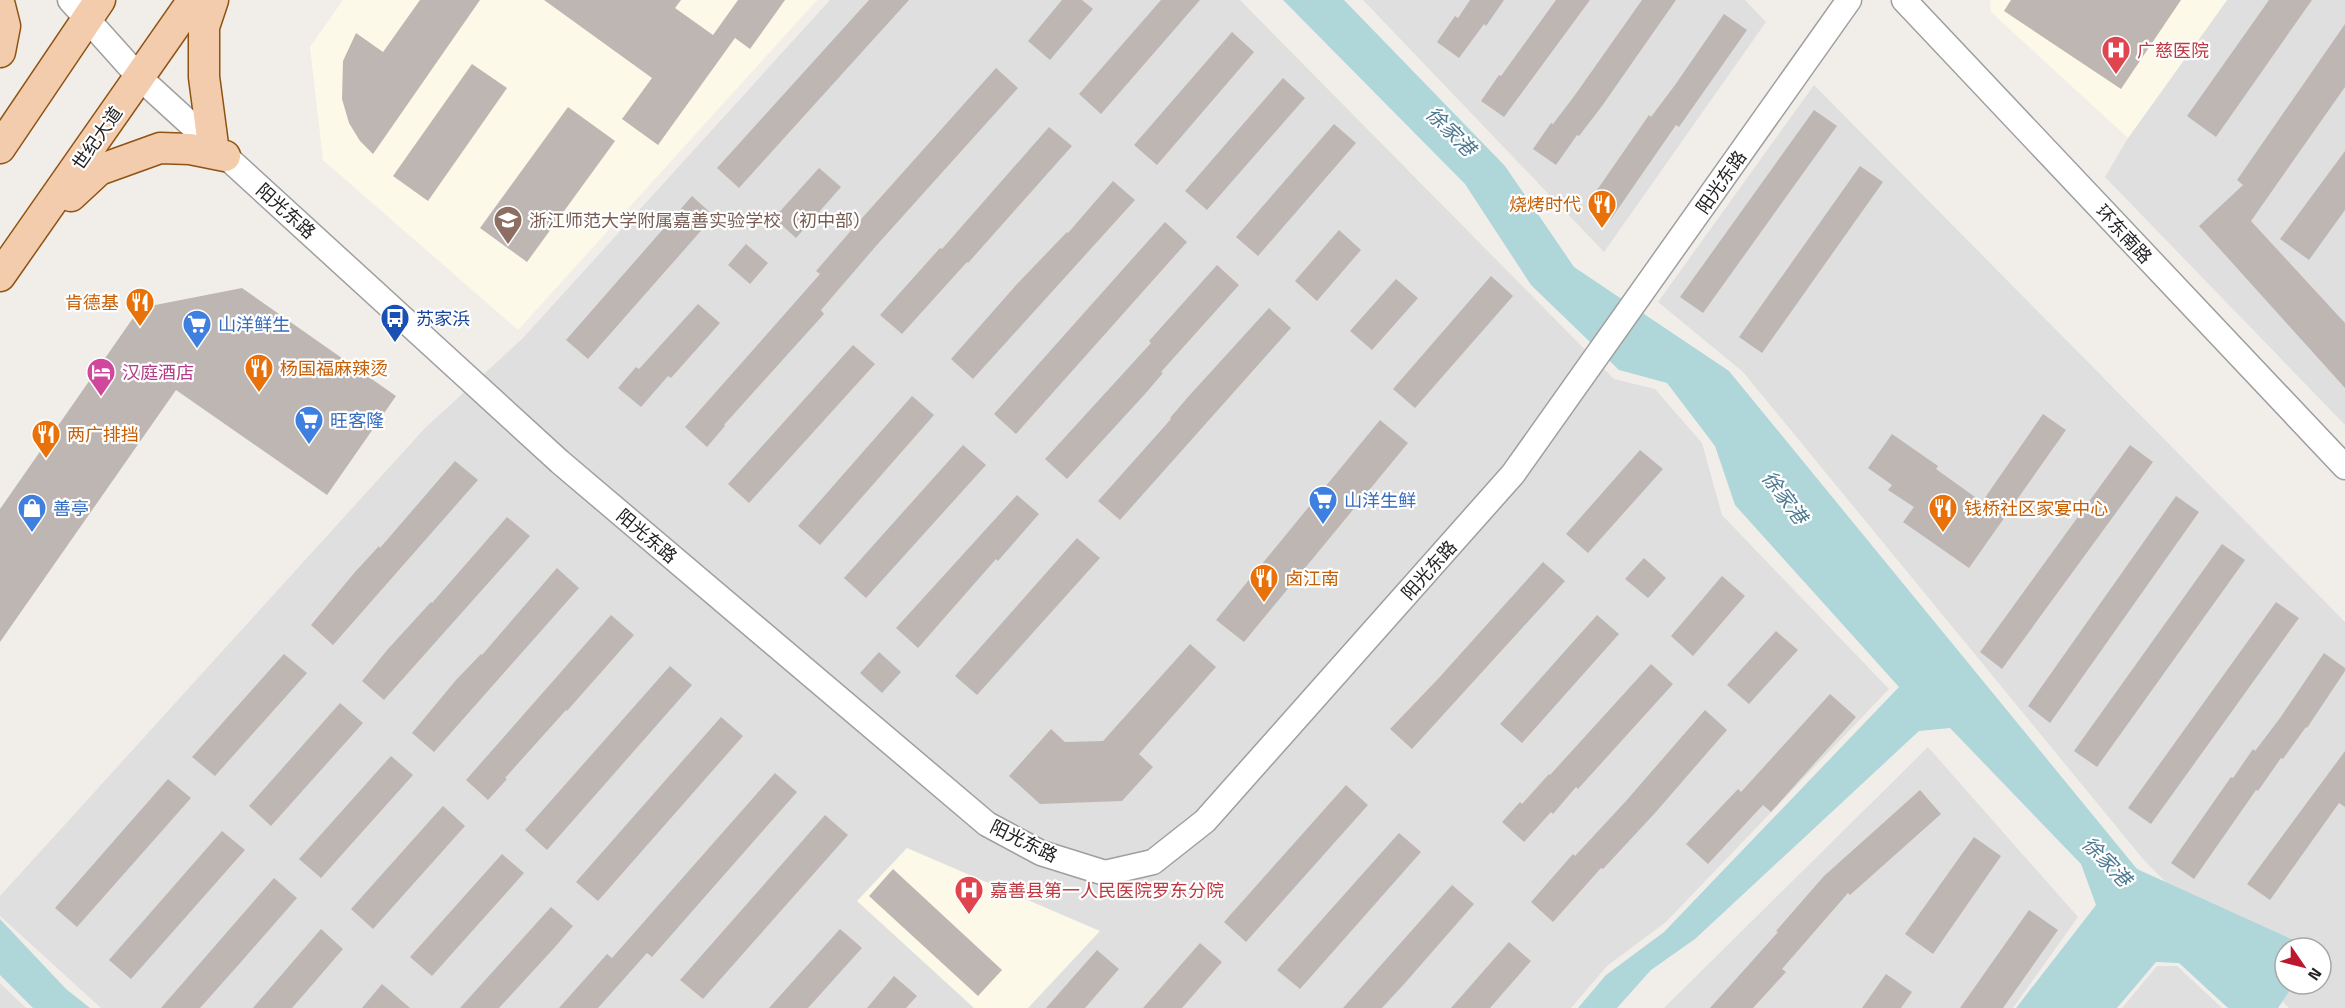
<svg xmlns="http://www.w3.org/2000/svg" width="2345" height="1008" viewBox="0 0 2345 1008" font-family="'Titillium Web','Noto Sans SC',sans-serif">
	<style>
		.residential { fill: #e0dfdf; fill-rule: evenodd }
		.education { fill: #fcf9e8 }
		.water { fill: #afd6d9 }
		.building { fill: #beb6b3 }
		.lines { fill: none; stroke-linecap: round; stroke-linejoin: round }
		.minor-casing { stroke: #9f9f9f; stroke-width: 27 }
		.major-casing { stroke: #8f5311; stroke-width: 33 }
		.minor { stroke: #fff; stroke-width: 24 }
		.major { stroke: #f3cbad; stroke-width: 30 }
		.labels { text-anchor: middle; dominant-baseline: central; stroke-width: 4.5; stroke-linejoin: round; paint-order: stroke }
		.health-label { font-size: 18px; fill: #be3a42; stroke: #fff; text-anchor: start }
		.street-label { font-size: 18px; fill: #222; stroke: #fff }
		.food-label { font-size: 18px; fill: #c56008; stroke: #fff; text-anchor: start }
		.education-label { font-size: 18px; fill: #785e54; stroke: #fff; text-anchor: start }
		.transit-label { font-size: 18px; fill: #164399; stroke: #fff; text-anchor: start }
		.shop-label { font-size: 18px; fill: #366cbe; stroke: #fff; text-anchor: start }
		.hotel-label { font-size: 18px; fill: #b23c85; stroke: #fff; text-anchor: start }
		.water-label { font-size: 20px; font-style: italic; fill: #4d7991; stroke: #fff }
	</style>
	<rect width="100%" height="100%" fill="#f1eeea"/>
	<g class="residential">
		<polygon points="830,0 1240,0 1614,379 1655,389 1702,443 1722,515 1889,689 1666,922 1607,966 1571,1008 101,1008 0,916 0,896 425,428 523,338"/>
		<polygon points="1363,0 1745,0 1766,22 1604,252"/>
		<polygon points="2227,0 2345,0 2345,425 2105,177 2128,138"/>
		<path d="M1814 85 2345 622V1008H2289L2143 859 1743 372 1658 302ZM2285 948H2321V984H2285Z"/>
		<polygon points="1928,747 2078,917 2013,1008 1664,1008"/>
		<polygon points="2157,966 2177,966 2222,1008 2122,1008"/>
		<polygon points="0,983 26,1008 0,1008"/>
	</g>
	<g class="education">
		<polygon points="343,0 817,0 518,330 323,160 310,47"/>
		<polygon points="1990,0 2227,0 2128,138 1991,12"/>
		<polygon points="907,848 1100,931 1028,1008 974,1008 857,901"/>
	</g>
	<g class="water">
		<polygon points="1283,0 1344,0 1505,166 1574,267 1729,371 2137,869 2311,948 2285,948 2285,984 2294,984 2278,1008 2228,1008 2179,963 2156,962 2117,1008 2016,1008 2096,905 2081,864 1950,728 1919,731 1695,939 1651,970 1617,1008 1578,1008 1606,975 1664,932 1899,687 1735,505 1715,446 1667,383 1619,370 1531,285 1465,184"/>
		<polygon points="0,919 66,989 90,1008 33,1008 0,975"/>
	</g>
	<g class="building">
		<polygon points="420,0 480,0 373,154 360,141 349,123 342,99 343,61 356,33 383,52"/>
		<polygon points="544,0 681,0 675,8 713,35 738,0 785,0 750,49 735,38 658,145 622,119 652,78"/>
		<polygon points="869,0 909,0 739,188 717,168"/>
		<polygon points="1062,0 1082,0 1093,9 1050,60 1028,41"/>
		<polygon points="1161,0 1200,0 1101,114 1079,94"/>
		<polygon points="1470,0 1504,0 1486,26 1484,24 1459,58 1437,42 1455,16 1458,18"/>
		<polygon points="1556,0 1590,0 1504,117 1481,101 1499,75 1501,76"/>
		<polygon points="1642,0 1676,0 1602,106 1579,136 1577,135 1556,165 1533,149 1551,123 1553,124 1575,95"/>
		<polygon points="2011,0 2181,0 2121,89 2004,11"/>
		<polygon points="2269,0 2312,0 2216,137 2187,116"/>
		<polygon points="1724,14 1747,30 1679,127 1676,125 1611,219 1588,203 1649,115 1651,117 1675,85"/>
		<polygon points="2345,24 2345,87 2251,221 2345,323 2345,388 2199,226 2243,185 2237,180"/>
		<polygon points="1232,32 1254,52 1157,165 1134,145"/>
		<polygon points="472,64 507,88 428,201 393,176"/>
		<polygon points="996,68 1018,88 876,246 821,310 824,314 724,425 725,426 707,447 685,427 820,274 816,271 855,226"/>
		<polygon points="1283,78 1305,98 1207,210 1185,191"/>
		<polygon points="568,107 615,141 527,262 480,228"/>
		<polygon points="1814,110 1837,126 1703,313 1680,297"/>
		<polygon points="1334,124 1356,143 1258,256 1236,237"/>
		<polygon points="1049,127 1072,146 968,263 967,262 902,334 880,315 940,248 942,249"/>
		<polygon points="2345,151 2345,210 2309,260 2280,239"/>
		<polygon points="1860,166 1883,182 1762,353 1739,337"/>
		<polygon points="819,168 841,187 796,238 774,218"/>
		<polygon points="1113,181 1135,200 973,379 951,359 1017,284 1067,232 1068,233"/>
		<polygon points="692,196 714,216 588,359 566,340"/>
		<polygon points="1165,222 1187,242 1016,434 994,414"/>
		<polygon points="1339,230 1361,250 1317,301 1295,281"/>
		<polygon points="746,244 768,263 750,284 728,265"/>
		<polygon points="1217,265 1239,285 1161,372 1163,373 1145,394 1067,479 1045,459 1151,343 1149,341"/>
		<polygon points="1491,276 1513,296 1415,408 1393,389"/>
		<polygon points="1396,279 1418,298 1372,350 1350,331"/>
		<polygon points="242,288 396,396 327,495 176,390 0,642 0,509 140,308"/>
		<polygon points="698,304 720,323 671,378 668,376 641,407 618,388 636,367 639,369"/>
		<polygon points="1269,308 1291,328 1120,520 1098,501 1171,419 1170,418 1188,397"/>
		<polygon points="853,345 875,364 749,503 728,484"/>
		<polygon points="912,396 934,415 820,545 798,526"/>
		<polygon points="2043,414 2066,430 1969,568 1903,522 1914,507 1888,490 1892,485 1868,468 1892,434 1938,466 1936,469 1982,502"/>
		<polygon points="1380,420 1408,443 1244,642 1216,620"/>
		<polygon points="963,445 986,465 866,598 844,578"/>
		<polygon points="2130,445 2153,462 2002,669 1980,652"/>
		<polygon points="1640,450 1663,469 1588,553 1566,534"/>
		<polygon points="455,461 478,480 333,645 311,625 355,572 379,546 380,548"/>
		<polygon points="1017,495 1039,514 998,561 996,559 918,648 896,628"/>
		<polygon points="2176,496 2199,512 2050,723 2028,706"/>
		<polygon points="507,517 530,536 384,700 362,681 388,649 431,602 432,603"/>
		<polygon points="1077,538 1100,558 977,695 955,676"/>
		<polygon points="2222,544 2245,560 2097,767 2074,751"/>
		<polygon points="1644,558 1666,578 1648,598 1625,579"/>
		<polygon points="1543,562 1565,581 1412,749 1390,729 1437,680"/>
		<polygon points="557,568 579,588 434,752 412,733 456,680 481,654 482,655"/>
		<polygon points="1722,576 1745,596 1693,656 1671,636"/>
		<polygon points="2276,602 2299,618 2151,824 2128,808"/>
		<polygon points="611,615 634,635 567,711 566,710 505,778 507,779 488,800 466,780"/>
		<polygon points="1597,615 1619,634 1522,743 1500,724"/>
		<polygon points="1776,631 1798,650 1749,704 1727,685"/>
		<polygon points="1190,644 1216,667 1139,754 1153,767 1122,801 1040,804 1009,776 1051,729 1065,742 1103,741"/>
		<polygon points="879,652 901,672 882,693 860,673"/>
		<polygon points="2324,653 2345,668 2345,671 2307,728 2306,727 2283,759 2281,758 2258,791 2256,790 2194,879 2171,863 2231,777 2233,778 2253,749 2255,751 2280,718"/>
		<polygon points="284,654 307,673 215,776 192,757"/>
		<polygon points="1651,664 1673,684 1578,789 1576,787 1553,814 1551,812 1524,842 1502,822 1520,802 1522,804 1549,774 1550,775"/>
		<polygon points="670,666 692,685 547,850 525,830"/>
		<polygon points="1830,694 1856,717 1771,812 1763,805 1708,864 1686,844 1738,789 1741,792"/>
		<polygon points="340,703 363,723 271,826 249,806"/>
		<polygon points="1705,710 1727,730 1655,813 1603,869 1601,868 1553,922 1531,902 1573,854 1575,856 1626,801"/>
		<polygon points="721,717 743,736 598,901 576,882"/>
		<polygon points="2345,751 2345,807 2339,803 2270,900 2247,884"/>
		<polygon points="391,756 413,775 321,878 299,859"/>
		<polygon points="775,773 797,792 652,957 647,953 598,1008 559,1008 607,954 612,958"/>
		<polygon points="168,779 191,798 77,927 55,908"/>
		<polygon points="1346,785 1368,805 1246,942 1224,922"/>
		<polygon points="1920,790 1941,814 1850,895 1848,893 1782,969 1786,972 1753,1008 1710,1008 1778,932 1776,931 1824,876"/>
		<polygon points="443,806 465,826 373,929 351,909"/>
		<polygon points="825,815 848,835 703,999 680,980"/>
		<polygon points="222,831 245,850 131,979 109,960"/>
		<polygon points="1399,833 1421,852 1300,989 1277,970"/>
		<polygon points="1974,837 2001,856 1933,954 1905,934"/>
		<polygon points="502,854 524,873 432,976 410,957"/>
		<polygon points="893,869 1002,970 978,996 869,896"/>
		<polygon points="274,878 297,898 241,962 200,1008 161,1008"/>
		<polygon points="1452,885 1474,904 1405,983 1382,1008 1343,1008"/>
		<polygon points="551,907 573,926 555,947 499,1008 460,1008"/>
		<polygon points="2029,910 2058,930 2003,1008 1960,1008"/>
		<polygon points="321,929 343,949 306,992 292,1008 253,1008"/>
		<polygon points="840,929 862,948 843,969 808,1008 769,1008"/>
		<polygon points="1509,942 1531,961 1490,1008 1451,1008"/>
		<polygon points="1200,943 1222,962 1182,1008 1143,1008"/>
		<polygon points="1097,950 1119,969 1085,1008 1046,1008"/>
		<polygon points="1886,974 1912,992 1901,1008 1862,1008"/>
		<polygon points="894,976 917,996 906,1008 867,1008"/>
		<polygon points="382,984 410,1008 362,1008"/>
	</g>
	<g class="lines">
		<g class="minor-casing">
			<g id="minor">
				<polyline points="70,0 140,78 560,462 987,824 1041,853 1105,873 1153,862 1205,821 1513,474 1849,0"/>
				<polyline points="1904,0 2345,467"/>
			</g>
		</g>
		<g class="major-casing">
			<g id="major">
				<polyline points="213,0 204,27 204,77 213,145"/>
				<polyline points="0,6 5,26 0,52"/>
				<polyline points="0,148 100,0"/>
				<polyline points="71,196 99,170 160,148 190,149 225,156"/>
				<polyline points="0,276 193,0"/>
			</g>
		</g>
		<use href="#minor" class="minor"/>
		<use href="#major" class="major"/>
	</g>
	<defs>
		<g id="hospital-pin" transform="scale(1.5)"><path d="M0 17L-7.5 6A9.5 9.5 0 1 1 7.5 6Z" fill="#e0444e" stroke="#fff"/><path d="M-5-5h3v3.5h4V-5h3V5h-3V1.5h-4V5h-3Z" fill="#fff"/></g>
		<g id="restaurant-pin" transform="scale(1.5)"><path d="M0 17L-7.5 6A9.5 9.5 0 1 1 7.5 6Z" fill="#e8710a" stroke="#fff"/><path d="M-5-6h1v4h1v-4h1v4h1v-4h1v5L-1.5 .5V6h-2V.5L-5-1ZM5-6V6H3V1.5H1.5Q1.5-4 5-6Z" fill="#fff"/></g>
		<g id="school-pin" transform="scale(1.5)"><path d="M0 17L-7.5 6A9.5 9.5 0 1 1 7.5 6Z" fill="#8d6e63" stroke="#fff"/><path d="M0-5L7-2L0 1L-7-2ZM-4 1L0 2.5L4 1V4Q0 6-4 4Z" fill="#fff"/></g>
		<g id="bus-pin" transform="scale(1.5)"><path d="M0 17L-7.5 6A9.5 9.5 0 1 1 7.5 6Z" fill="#1a4fb4" stroke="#fff"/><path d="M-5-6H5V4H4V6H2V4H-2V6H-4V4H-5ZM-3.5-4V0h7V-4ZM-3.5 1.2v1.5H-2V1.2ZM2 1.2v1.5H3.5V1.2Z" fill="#fff"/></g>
		<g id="supermarket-pin" transform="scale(1.5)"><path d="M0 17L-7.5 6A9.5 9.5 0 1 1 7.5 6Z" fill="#3f7fe0" stroke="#fff"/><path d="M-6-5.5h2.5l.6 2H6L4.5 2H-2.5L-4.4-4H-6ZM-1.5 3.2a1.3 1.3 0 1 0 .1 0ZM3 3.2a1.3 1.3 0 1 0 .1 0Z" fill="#fff"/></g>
		<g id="hotel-pin" transform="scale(1.5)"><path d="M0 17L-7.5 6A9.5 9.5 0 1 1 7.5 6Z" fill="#d1479c" stroke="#fff"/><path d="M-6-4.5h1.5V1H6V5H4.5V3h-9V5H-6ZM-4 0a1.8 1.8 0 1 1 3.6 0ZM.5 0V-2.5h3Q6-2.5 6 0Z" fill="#fff"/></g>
		<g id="shop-pin" transform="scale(1.5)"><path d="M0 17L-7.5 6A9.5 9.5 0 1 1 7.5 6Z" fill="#3f7fe0" stroke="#fff"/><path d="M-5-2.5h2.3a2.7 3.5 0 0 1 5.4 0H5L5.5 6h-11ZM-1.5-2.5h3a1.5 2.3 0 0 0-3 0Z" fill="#fff"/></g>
	</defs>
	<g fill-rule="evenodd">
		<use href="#hospital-pin" x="2116" y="50"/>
		<use href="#restaurant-pin" x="1602" y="204"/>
		<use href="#school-pin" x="508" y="220"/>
		<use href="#restaurant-pin" x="140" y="302"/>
		<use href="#bus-pin" x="395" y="318"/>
		<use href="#supermarket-pin" x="197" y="324"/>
		<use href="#restaurant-pin" x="259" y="368"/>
		<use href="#hotel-pin" x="101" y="372"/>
		<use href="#supermarket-pin" x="309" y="420"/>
		<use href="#restaurant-pin" x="46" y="434"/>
		<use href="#supermarket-pin" x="1323" y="500"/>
		<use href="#shop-pin" x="32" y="508"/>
		<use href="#restaurant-pin" x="1943" y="508"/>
		<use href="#restaurant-pin" x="1264" y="578"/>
		<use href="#hospital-pin" x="969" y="890"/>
	</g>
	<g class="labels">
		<g class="health-label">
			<text x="2137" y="50">广慈医院</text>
			<text x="990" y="890">嘉善县第一人民医院罗东分院</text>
		</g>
		<g class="street-label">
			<text transform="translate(97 138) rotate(-55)">世纪大道</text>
			<text transform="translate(1721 182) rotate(-55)">阳光东路</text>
			<text transform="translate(286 211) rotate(42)">阳光东路</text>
			<text transform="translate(2124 234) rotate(47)">环东南路</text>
			<text transform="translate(647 536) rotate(40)">阳光东路</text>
			<text transform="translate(1429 570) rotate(-48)">阳光东路</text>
			<text transform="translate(1024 841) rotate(26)">阳光东路</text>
		</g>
		<g class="food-label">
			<text x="1581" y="204" text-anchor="end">烧烤时代</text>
			<text x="119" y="302" text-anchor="end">肯德基</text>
			<text x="280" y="368">杨国福麻辣烫</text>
			<text x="67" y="434">两广排挡</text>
			<text x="1964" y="508">钱桥社区家宴中心</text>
			<text x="1285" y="578">卤江南</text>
		</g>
		<g class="education-label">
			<text x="529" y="220">浙江师范大学附属嘉善实验学校（初中部）</text>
		</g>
		<g class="transit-label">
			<text x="416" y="318">苏家浜</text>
		</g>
		<g class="shop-label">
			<text x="218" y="324">山洋鲜生</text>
			<text x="330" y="420">旺客隆</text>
			<text x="1344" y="500">山洋生鲜</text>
			<text x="53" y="508">善亭</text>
		</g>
		<g class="hotel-label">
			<text x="122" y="372">汉庭酒店</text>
		</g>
		<g class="water-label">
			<text transform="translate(1451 131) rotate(45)">徐家港</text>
			<text transform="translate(1785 497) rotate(53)">徐家港</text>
			<text transform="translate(2107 861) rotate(46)">徐家港</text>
		</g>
	</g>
	<g transform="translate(2303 966) rotate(125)"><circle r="28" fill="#ffffff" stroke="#a7a7a7" stroke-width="1.5"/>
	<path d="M0-4.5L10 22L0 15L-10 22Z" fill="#bd172e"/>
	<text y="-9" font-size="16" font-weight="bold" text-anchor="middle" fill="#222222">N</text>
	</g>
</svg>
